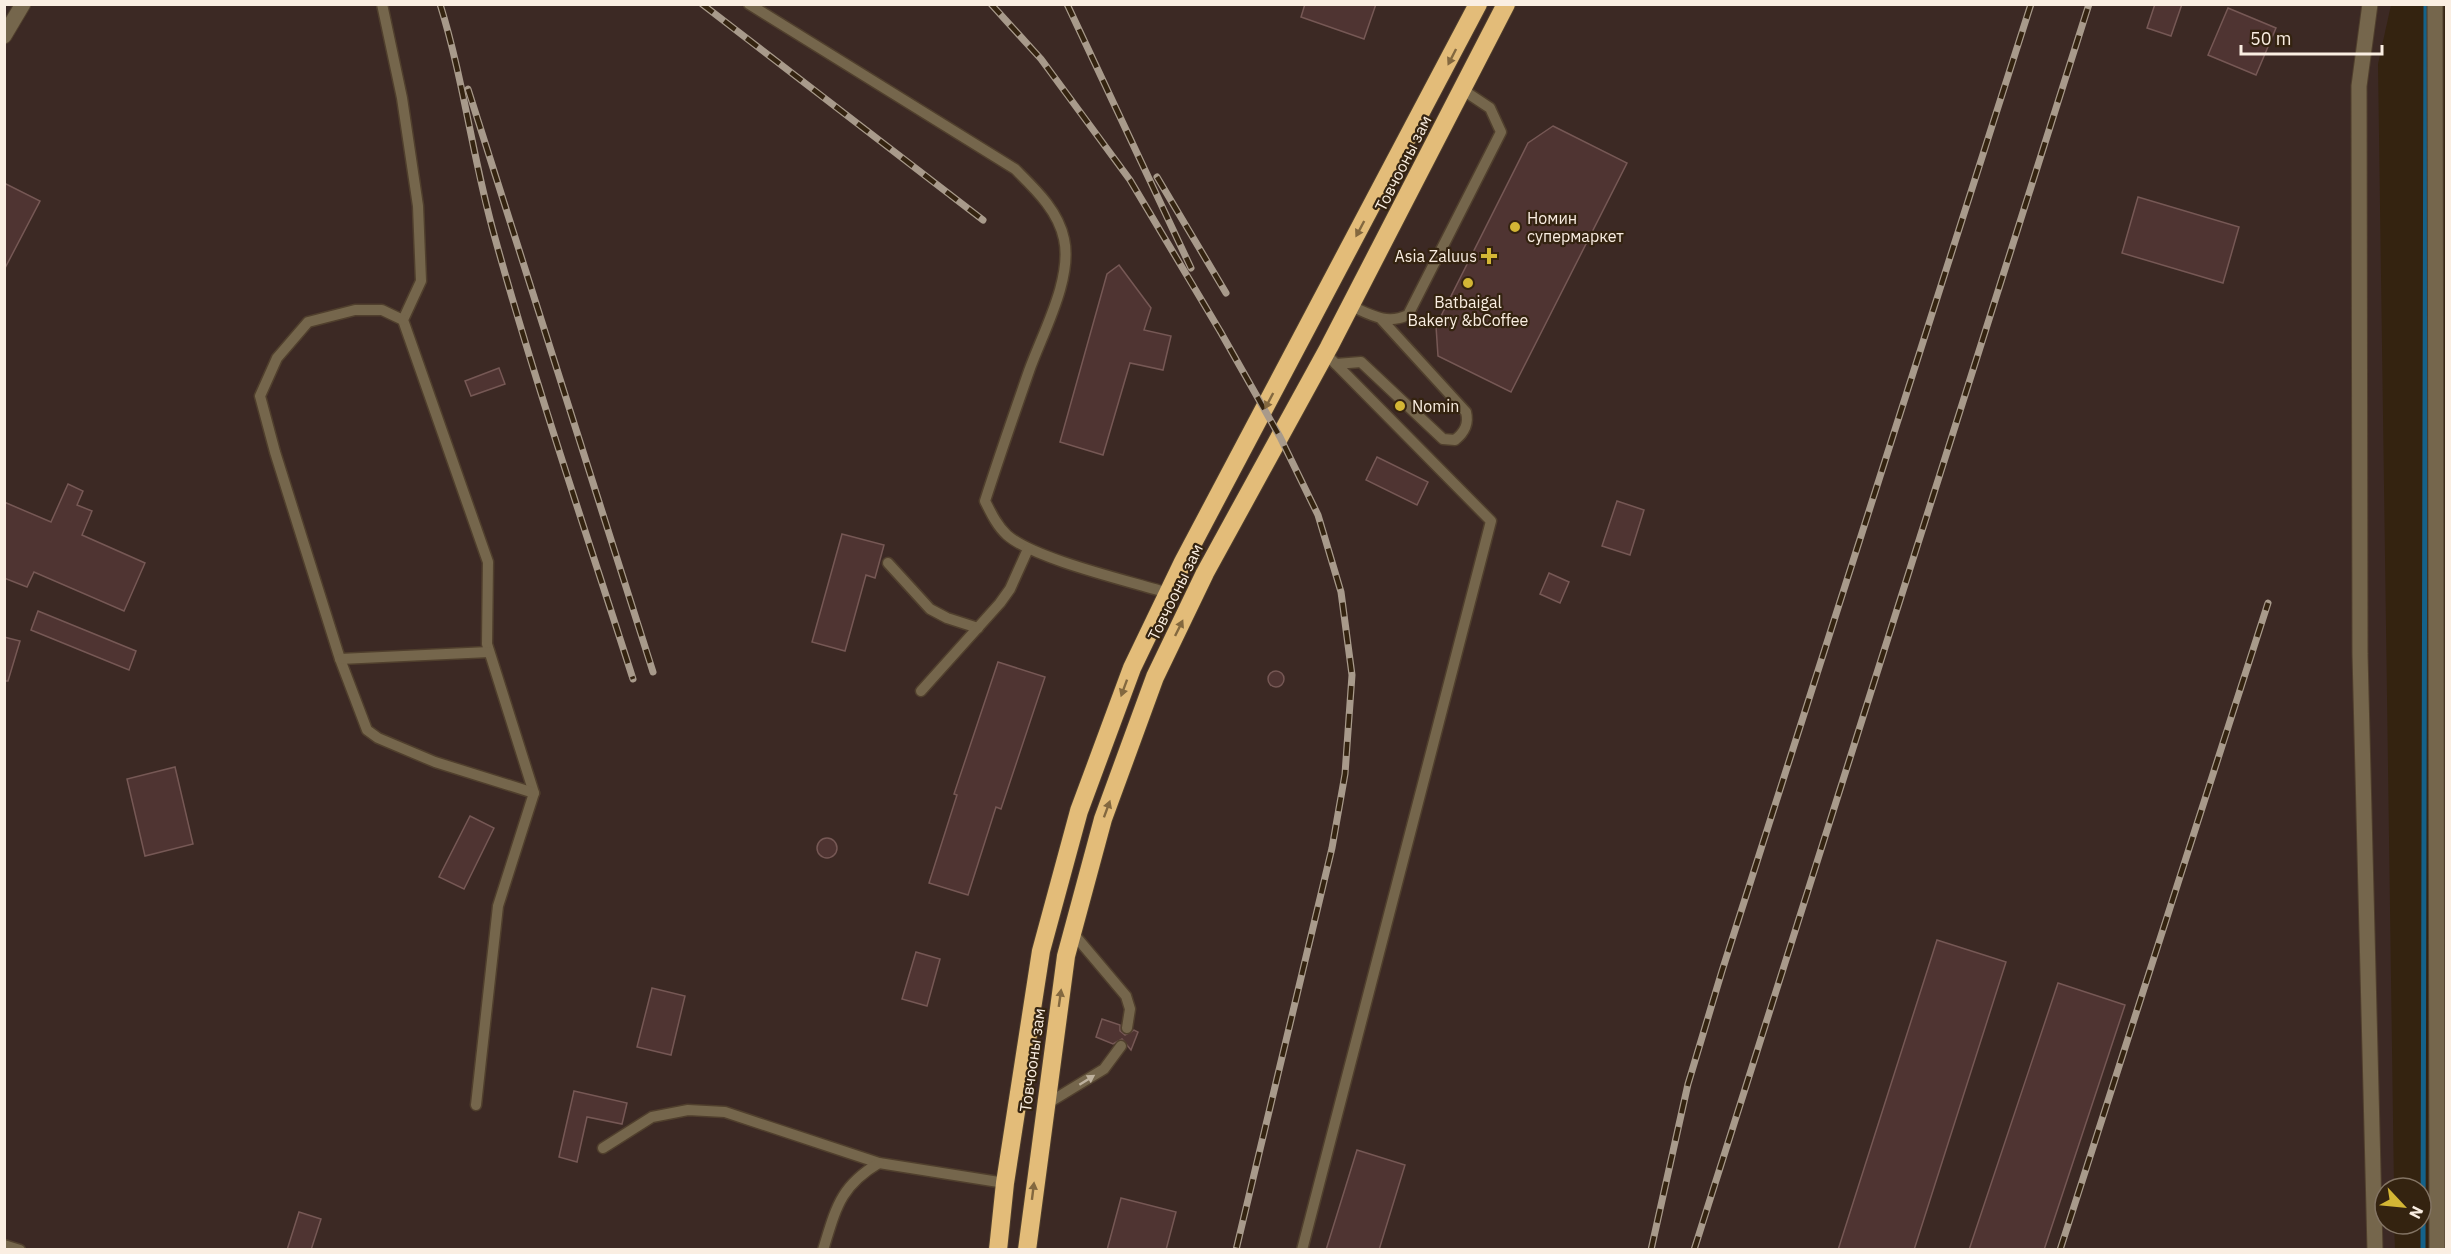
<svg xmlns="http://www.w3.org/2000/svg" width="2451" height="1254" viewBox="0 0 2451 1254" font-family="'IBM Plex Sans',sans-serif">
	<style>
		.industrial { fill: #3c2924 }
		.lines { fill: none; stroke-linecap: round; stroke-linejoin: round }
		.stream { stroke: #14628a; stroke-width: 5 }
		.building { fill: #4f3432; stroke: #765855; stroke-width: 1.5 }
		.lane-casing { stroke: #503f2d; stroke-width: 13 }
		.street-casing { stroke: #503f2d; stroke-width: 17 }
		.highway-casing { stroke: #503f2d; stroke-width: 20 }
		.lane { stroke: #75664c; stroke-width: 10 }
		.street { stroke: #75664c; stroke-width: 15 }
		.highway { stroke: #e3bc79; stroke-width: 18 }
		.rail-casing { stroke: #a89a8b; stroke-width: 7 }
		.rail { stroke: #342310; stroke-width: 4.5; stroke-dasharray: 14; stroke-linecap: butt }
		.oneway { fill: #83683f }
		.oneway2 { fill: #beb19e }
		.poi-dot { fill: #d3b635; stroke: #342310; stroke-width: 2 }
		.labels { text-anchor: middle; dominant-baseline: central; stroke-width: 4.5; stroke-linejoin: round; paint-order: stroke }
		.street-label { font-size: 16px; fill: #faeee2; stroke: #342310 }
		.poi-label { font-size: 16px; fill: #faeee2; stroke: #342310; text-anchor: start }
	</style>
	<rect width="100%" height="100%" fill="#342310"/>
	<polygon class="industrial" points="5,5 2391,5 2378,64 2394,1188 2385,1188 2385,1224 2394,1224 2395,1249 5,1250"/>
	<g class="lines">
		<polyline class="stream" points="2423,1250 2426,4"/>
	</g>
	<g class="building">
		<polygon points="1305,4 1376,4 1364,39 1301,17"/>
		<polygon points="2155,4 2182,4 2171,36 2147,28"/>
		<polygon points="2228,8 2276,28 2256,75 2208,55"/>
		<polygon points="1553,126 1627,163 1511,392 1438,356 1436,326 1528,143"/>
		<polygon points="4,183 40,201 4,270"/>
		<polygon points="2138,197 2239,227 2223,283 2122,253"/>
		<polygon points="1119,265 1151,308 1144,330 1171,336 1163,370 1130,363 1103,455 1060,442 1107,274"/>
		<polygon points="499,368 505,384 471,396 465,381"/>
		<polygon points="1377,457 1428,482 1417,505 1366,480"/>
		<polygon points="68,484 83,491 77,505 92,511 82,535 145,563 124,611 34,572 27,587 4,578 4,502 51,522"/>
		<polygon points="1617,501 1644,510 1630,555 1602,546"/>
		<polygon points="842,534 884,545 875,578 866,575 845,651 812,642"/>
		<polygon points="1549,573 1569,582 1560,603 1540,594"/>
		<polygon points="38,611 136,651 129,670 31,630"/>
		<polygon points="4,637 20,641 8,681 4,681"/>
		<polygon points="998,662 1045,677 1001,809 996,807 968,895 929,883 957,795 954,794"/>
		<circle cx="1276" cy="679" r="8"/>
		<polygon points="175,767 193,844 145,856 127,779"/>
		<polygon points="470,816 494,828 464,889 439,877"/>
		<circle cx="827" cy="848" r="10"/>
		<polygon points="1937,940 2006,962 1914,1250 1838,1250"/>
		<polygon points="916,952 940,959 927,1006 902,999"/>
		<polygon points="2058,983 2125,1005 2044,1250 1969,1250"/>
		<polygon points="652,988 685,996 671,1055 637,1047"/>
		<polygon points="1102,1019 1120,1025 1120,1031 1125,1035 1134,1030 1138,1032 1131,1050 1122,1039 1113,1044 1096,1037"/>
		<polygon points="574,1091 627,1103 622,1124 587,1117 577,1162 559,1157"/>
		<polygon points="1357,1150 1405,1165 1379,1250 1326,1250"/>
		<polygon points="1121,1198 1176,1212 1166,1250 1107,1250"/>
		<polygon points="299,1212 321,1219 311,1250 287,1250"/>
	</g>
	<g class="lines">
		<g class="lane-casing">
			<g id="lane">
				<polyline points="382,4 402,98 418,206 421,281 403,320 488,562 487,644 534,793 498,906 476,1105"/>
				<path d="M749 4 1015 169C1035 189 1058 210 1064 239 1073 279 1042 334 1029 371 1014 414 999 457 985 501 991 513 997 526 1007 535 1034 559 1129 581 1168 593"/>
				<path d="M1351 306C1371 315 1387 325 1408 315L1501 132 1490 108 1463 90"/>
				<polyline points="403,320 382,310 355,310 308,322 277,358 260,396 275,452 340,659 367,730 378,738 435,762 534,793"/>
				<path d="M1336 364 1361 362 1443 439 1455 440C1465 432 1469 424 1466 412L1382 320"/>
				<polyline points="888,563 930,609 947,618 978,628"/>
				<polyline points="340,659 489,652"/>
				<polyline points="921,691 1000,603 1010,589 1028,549"/>
				<polyline points="1072,932 1126,996 1130,1009 1127,1028"/>
				<polyline points="1045,1105 1104,1069 1121,1046"/>
				<polyline points="603,1148 652,1117 688,1110 725,1112 879,1163 1005,1183"/>
				<polyline points="4,1245 20,1250"/>
				<path d="M823 1250C836 1208 840 1186 879 1163"/>
				<polyline points="1302,1250 1491,521 1326,354"/>
			</g>
		</g>
		<g class="street-casing">
			<g id="street">
				<polyline points="2370,4 2359,86 2360,654 2375,1250"/>
				<polyline points="2435,4 2437,1250"/>
				<polyline points="4,36 23,4"/>
			</g>
		</g>
		<g class="highway-casing">
			<g id="highway">
				<polyline points="998,1250 1005,1183 1041,951 1079,811 1132,668 1183,562 1478,4"/>
				<polyline points="1027,1250 1066,956 1103,819 1155,677 1205,573 1329,347 1506,4"/>
			</g>
		</g>
		<use href="#lane" class="lane"/>
		<use href="#street" class="street"/>
		<use href="#highway" class="highway"/>
		<g class="rail-casing">
			<g id="rail">
				<path d="M440 4C464 81 473 161 495 238 536 386 586 532 633 679"/>
				<polyline points="702,4 983,220"/>
				<polyline points="991,4 1041,59 1130,180 1220,331 1280,437 1318,515 1341,592 1352,675 1345,774 1332,848 1236,1250"/>
				<polyline points="1067,4 1191,268"/>
				<polyline points="468,89 653,672"/>
				<polyline points="1157,177 1226,293"/>
				<polyline points="1651,1250 1688,1084 1722,971 2031,4"/>
				<polyline points="1694,1250 2089,4"/>
				<polyline points="2060,1250 2268,603"/>
			</g>
		</g>
		<use href="#rail" class="rail"/>
	</g>
	<defs><path id="oneway-solid" d="M-6-.8H1V-3.2L6.5 0L1 3.2V.8H-6Z" transform="scale(1.5)"/></defs>
	<g class="oneway">
		<use href="#oneway-solid" transform="translate(1452 57) rotate(117)"/>
		<use href="#oneway-solid" transform="translate(1360 229) rotate(118)"/>
		<use href="#oneway-solid" transform="translate(1269 401) rotate(118)"/>
		<use href="#oneway-solid" transform="translate(1179 628) rotate(-64)"/>
		<use href="#oneway-solid" transform="translate(1124 688) rotate(110)"/>
		<use href="#oneway-solid" transform="translate(1107 809) rotate(-70)"/>
		<use href="#oneway-solid" transform="translate(1060 998) rotate(-82)"/>
		<use href="#oneway-solid" transform="translate(1033 1191) rotate(-83)"/>
	</g>
	<use class="oneway2" href="#oneway-solid" transform="translate(1087 1080) rotate(-32)"/>
	<g class="poi-dot">
		<circle cx="1515" cy="227" r="6"/>
		<path d="M1486 247h6v6h6v6h-6v6h-6v-6h-6v-6h6z"/>
		<circle cx="1468" cy="283" r="6"/>
		<circle cx="1400" cy="406" r="6"/>
	</g>
	<g class="labels">
		<g class="street-label">
			<text transform="translate(1403 163) rotate(-63)">Товчооны зам</text>
			<text transform="translate(1175 592) rotate(-64)">Товчооны зам</text>
			<text transform="translate(1032 1060) rotate(-82)">Товчооны зам</text>
		</g>
		<g class="poi-label">
			<text x="1527" y="218">Номин<tspan x="1527" dy="18">супермаркет</tspan></text>
			<text x="1477" y="256" text-anchor="end">Asia Zaluus</text>
			<text x="1468" y="302" text-anchor="middle">Batbaigal<tspan x="1468" dy="18">Bakery &amp;bCoffee</tspan></text>
			<text x="1412" y="406">Nomin</text>
		</g>
	</g>
	<rect width="2451" height="1254" fill="none" stroke="#faeee2" stroke-width="12"/>
	<g transform="translate(2403 1206) rotate(116)"><circle r="28" fill="#342310" stroke="#837464" stroke-width="1.5"/>
	<path d="M0-4.5L10 22L0 15L-10 22Z" fill="#d3b635"/>
	<text y="-9" font-size="16" font-weight="bold" text-anchor="middle" fill="#faeee2">N</text>
	</g>
	<path d="M2241 45v9h141v-9" fill="none" stroke="#faeee2" stroke-width="3"/>
	<text x="2250" y="45" font-size="18" fill="#faeee2" stroke="#342310" stroke-width="4.5" paint-order="stroke">50 m</text>
</svg>
